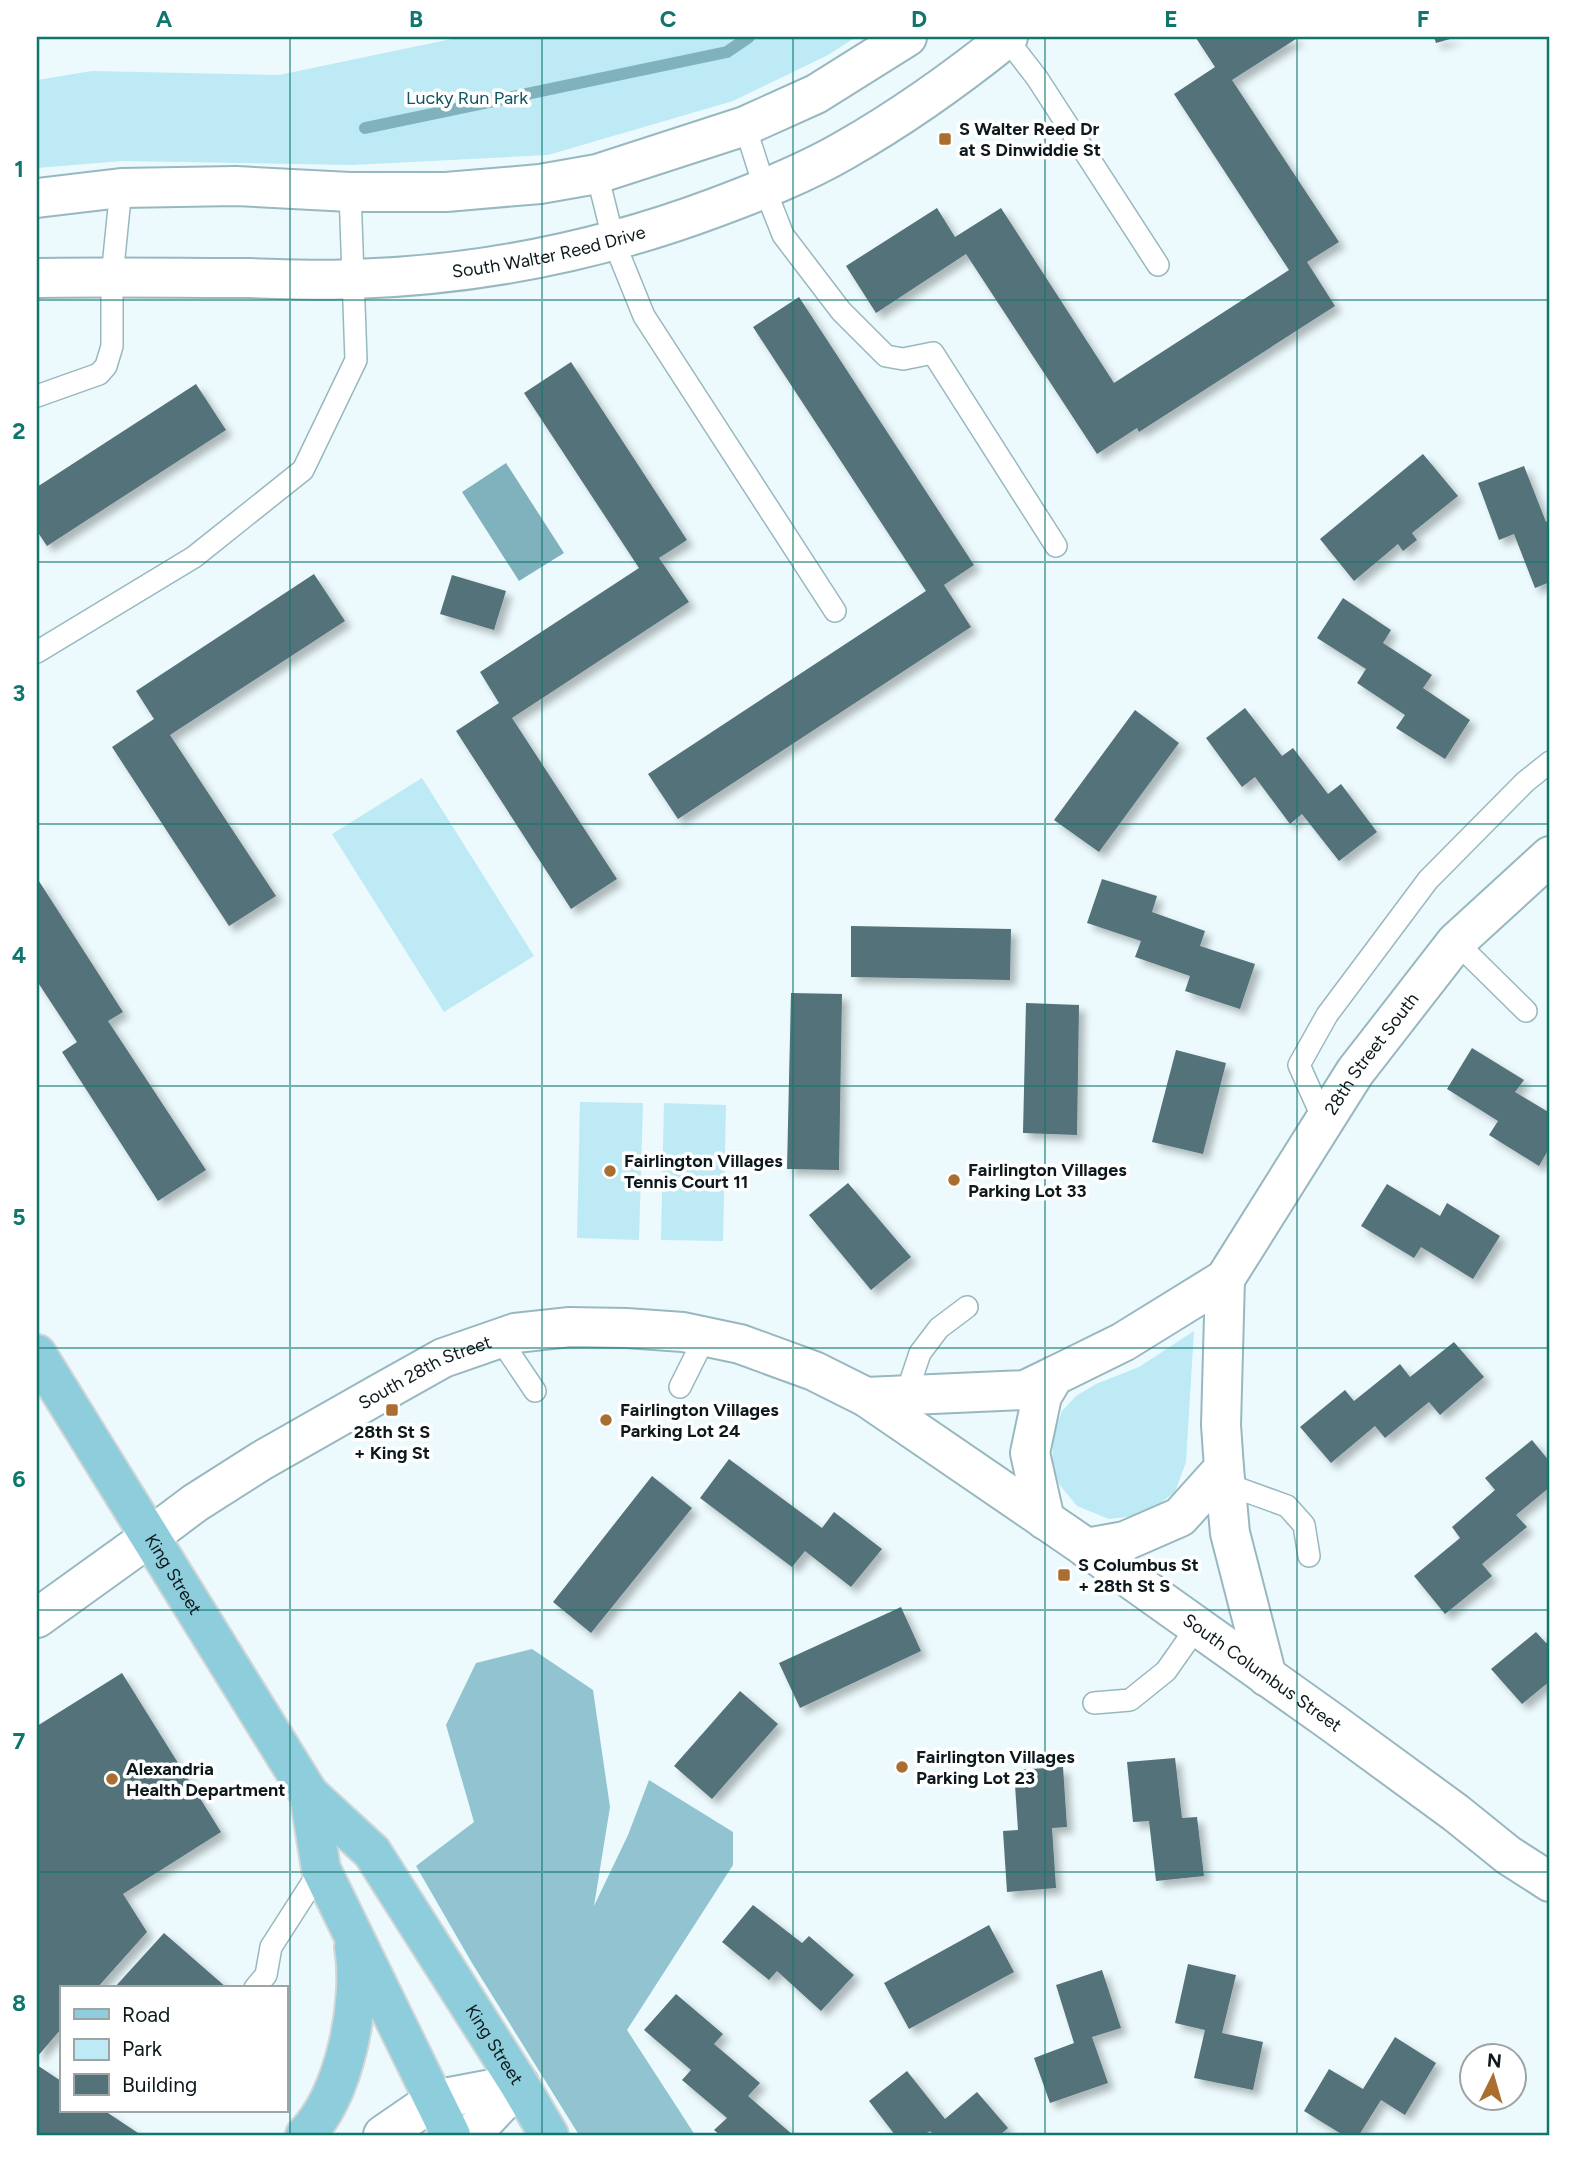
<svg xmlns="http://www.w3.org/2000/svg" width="1587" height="2172" viewBox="0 0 1587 2172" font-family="Figtree,sans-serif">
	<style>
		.green { fill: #bdeaf5 }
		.forest { fill: #91c4d0 }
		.water { fill: #80b2be }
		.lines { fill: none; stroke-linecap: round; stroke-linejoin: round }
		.stream { stroke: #80b2be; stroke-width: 12 }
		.building { fill: #537279; filter: url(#shadow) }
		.service-casing { stroke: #98b8c0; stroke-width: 24 }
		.minor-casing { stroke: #98b8c0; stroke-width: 42 }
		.tertiary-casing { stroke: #98b8c0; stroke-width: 42 }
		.secondary-casing { stroke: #98b8c0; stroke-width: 42 }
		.primary-casing { stroke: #d3d6d6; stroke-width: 42 }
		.service { stroke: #fff; stroke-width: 21 }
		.minor { stroke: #fff; stroke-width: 38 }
		.tertiary { stroke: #fff; stroke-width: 38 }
		.secondary { stroke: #fff; stroke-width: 38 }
		.primary { stroke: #8ecedc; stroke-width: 38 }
		.grid { fill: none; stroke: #0f766e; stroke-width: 2; stroke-opacity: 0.55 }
		.poi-dot { fill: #aa6e30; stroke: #fff; stroke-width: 2.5 }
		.labels { text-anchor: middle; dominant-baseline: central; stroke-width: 7; stroke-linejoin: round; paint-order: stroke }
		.park-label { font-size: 18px; fill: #0d5663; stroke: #fff }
		.poi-label { font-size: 18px; font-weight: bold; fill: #0d191c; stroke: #fff; text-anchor: start }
		.street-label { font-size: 18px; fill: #0d191c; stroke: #fff }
		.neatline { fill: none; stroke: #0f766e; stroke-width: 2.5 }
		.grid-label { font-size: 23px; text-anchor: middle; font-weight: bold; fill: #0f766e }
	</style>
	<defs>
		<filter id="shadow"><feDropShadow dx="6" dy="6" stdDeviation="3.5" flood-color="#0004"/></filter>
	</defs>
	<rect width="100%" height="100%" fill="#ecfafd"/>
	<g class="green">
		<polygon points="461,37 856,37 828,55 733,101 548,155 352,165 122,161 37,168 37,80 92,71 279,75"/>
		<polygon points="422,778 534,956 444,1012 332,834"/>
		<polygon points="580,1102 643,1103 639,1240 577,1238"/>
		<polygon points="664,1103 726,1105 723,1241 661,1240"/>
		<polygon points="1194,1331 1186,1462 1175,1492 1156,1506 1134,1516 1109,1519 1077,1506 1059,1484 1052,1465 1053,1437 1062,1411 1076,1396 1096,1384 1139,1367"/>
	</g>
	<polygon class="forest" points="532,1649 593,1690 610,1807 594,1906 628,1835 649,1780 733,1832 733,1865 627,2030 695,2135 579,2135 472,1963 416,1866 474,1822 446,1725 476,1663"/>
	<polygon class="water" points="506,463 564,553 519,581 462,492"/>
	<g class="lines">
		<polyline class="stream" points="365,128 727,52 749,37"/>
	</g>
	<g class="building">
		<polygon points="1198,37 1299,37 1232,80 1339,242 1307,262 1335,306 1139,432 1137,428 1097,454 966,254 876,313 846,266 937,208 955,237 1001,208 1114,383 1289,270 1174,94 1215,67 1196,38"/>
		<polygon points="1434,37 1457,37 1436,43"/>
		<polygon points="799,297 974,565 944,585 971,627 678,819 648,774 926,591 753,327"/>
		<polygon points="571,362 687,540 659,558 689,602 512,718 617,879 571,909 456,731 499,703 480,672 639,568 524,393"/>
		<polygon points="196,384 226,430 47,546 37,531 37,487"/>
		<polygon points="1423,454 1458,496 1412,533 1417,540 1403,551 1398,544 1354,581 1320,539"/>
		<polygon points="1524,466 1546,522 1550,520 1550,582 1535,588 1514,534 1499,540 1478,483"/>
		<polygon points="314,574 345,621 170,735 276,896 229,926 112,747 154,719 136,691"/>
		<polygon points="452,575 506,591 494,630 440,614"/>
		<polygon points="1343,598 1391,630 1383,643 1432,675 1423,688 1470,720 1445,759 1396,728 1405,715 1357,683 1366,669 1317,638"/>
		<polygon points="1245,708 1282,756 1293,748 1328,794 1341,784 1377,832 1339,861 1302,814 1290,824 1255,777 1242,787 1206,738"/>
		<polygon points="1135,710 1179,743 1099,852 1054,820"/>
		<polygon points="37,878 123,1012 108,1021 206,1170 158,1201 62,1052 77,1042 37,981"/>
		<polygon points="1102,879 1157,896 1152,912 1205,931 1200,946 1255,964 1240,1009 1185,991 1190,976 1135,957 1141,941 1087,923"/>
		<polygon points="851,926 1011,929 1010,980 851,977"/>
		<polygon points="791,993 842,994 839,1170 787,1169"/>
		<polygon points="1026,1003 1079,1005 1077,1135 1023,1133"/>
		<polygon points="1472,1048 1524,1080 1515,1092 1550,1113 1550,1147 1539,1166 1489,1135 1498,1121 1447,1089"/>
		<polygon points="1176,1050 1226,1063 1203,1154 1152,1142"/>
		<polygon points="848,1183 911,1257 871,1290 809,1215"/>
		<polygon points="1387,1184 1440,1216 1447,1203 1500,1236 1473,1279 1421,1247 1414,1258 1361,1226"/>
		<polygon points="1454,1342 1484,1377 1440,1415 1429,1402 1385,1438 1375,1426 1331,1463 1300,1427 1345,1390 1354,1401 1400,1364 1410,1377"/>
		<polygon points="1532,1440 1550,1462 1550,1487 1516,1515 1527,1527 1482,1564 1492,1576 1445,1614 1414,1576 1460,1538 1452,1527 1495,1490 1485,1478"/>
		<polygon points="729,1459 822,1528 834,1512 882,1549 851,1587 805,1551 792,1567 700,1498"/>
		<polygon points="652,1476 692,1508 591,1633 553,1602"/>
		<polygon points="901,1607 921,1651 800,1708 779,1663"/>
		<polygon points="1536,1632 1546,1643 1550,1640 1550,1681 1522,1704 1491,1669"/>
		<polygon points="122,1673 221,1832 123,1894 147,1932 97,1988 61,1988 61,2029 37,2057 37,1726"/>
		<polygon points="740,1691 778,1724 712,1799 674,1766"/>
		<polygon points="1175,1758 1182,1818 1197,1817 1204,1876 1156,1881 1149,1821 1133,1822 1127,1762"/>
		<polygon points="1063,1767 1067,1827 1052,1828 1056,1888 1007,1892 1003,1831 1018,1830 1014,1770"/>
		<polygon points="753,1905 802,1943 809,1936 854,1975 821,2011 777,1971 769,1980 722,1942"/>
		<polygon points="989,1925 1014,1972 909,2029 884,1983"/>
		<polygon points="164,1933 227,1988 114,1988"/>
		<polygon points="1188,1964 1236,1975 1222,2033 1263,2042 1253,2090 1194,2078 1205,2030 1175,2023"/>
		<polygon points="1102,1970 1121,2028 1092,2037 1108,2083 1050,2103 1034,2058 1074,2043 1056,1985"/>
		<polygon points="676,1994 723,2034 714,2044 760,2083 748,2096 793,2135 720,2135 714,2130 727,2118 682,2080 691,2070 644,2030"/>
		<polygon points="1395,2037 1436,2063 1405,2115 1381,2100 1359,2135 1343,2135 1304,2111 1329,2069 1363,2089"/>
		<polygon points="37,2065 61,2081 61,2111 105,2111 141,2135 37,2135"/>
		<polygon points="907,2071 945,2119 977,2092 1008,2128 1000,2135 934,2135 930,2131 924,2135 895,2135 869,2101"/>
	</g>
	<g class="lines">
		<g class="service-casing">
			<g id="service">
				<polyline points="1006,38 1037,78 1158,265"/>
				<polyline points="745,126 765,189 783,235 841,311 886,356 903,359 933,353 1056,546"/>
				<polyline points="597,174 614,242 644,316 835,611"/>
				<polyline points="37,396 99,374 106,366 112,346 112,277 121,188"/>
				<polyline points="37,652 194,557 303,470 356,360 350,192"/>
				<polyline points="1456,942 1526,1011"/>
				<polyline points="1324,1121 1299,1065 1327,1015 1428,880 1525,782 1550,762"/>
				<polyline points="500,1339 535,1391"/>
				<polyline points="680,1387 705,1337"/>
				<polyline points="906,1395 920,1353 939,1328 967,1307"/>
				<polyline points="1226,1484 1287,1506 1304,1525 1309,1556"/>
				<polyline points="1094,1703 1130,1700 1166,1671 1197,1627"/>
				<polyline points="255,1988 266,1975 271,1947 321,1869"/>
			</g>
		</g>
		<g class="minor-casing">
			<g id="minor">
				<path id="s1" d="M1045 1520 1030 1453 1042 1396 1054 1376 1123 1342 1225 1279 1355 1072 1456 942 1550 856"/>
				<polyline points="1086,1548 1125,1541 1180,1517 1224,1468 1221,1425 1225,1279"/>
				<polyline points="37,1618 151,1536"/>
			</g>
		</g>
		<g class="tertiary-casing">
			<g id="tertiary">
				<polyline points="866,1397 1025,1390 1054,1376"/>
				<polyline points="1224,1468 1230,1533 1267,1677"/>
				<path id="s2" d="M151 1536 195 1503 261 1461 377 1395 443 1358 515 1333 570 1327 626 1328 683 1332 740 1344 814 1371 866 1397 1094 1553 1333 1723 1456 1813 1508 1855 1550 1882"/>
				<polyline points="383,2135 434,2100 519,2084"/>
				<polyline points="471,2135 519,2084"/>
			</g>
		</g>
		<g class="secondary-casing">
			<g id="secondary">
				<polyline points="37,198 121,188 236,186 350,192 446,192 540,184 597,174 745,126 816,94 907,37"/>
				<path id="s3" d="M37 278C107 277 178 278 249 278 284 279 320 281 355 279 480 275 600 251 717 207 760 191 803 174 843 151 901 118 956 79 1008 37"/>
			</g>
		</g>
		<g class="primary-casing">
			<g id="primary">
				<path id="s4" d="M37 1354 309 1794 372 1852 519 2084 549 2135"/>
				<polyline points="309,1794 321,1869 451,2135"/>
				<path d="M305 2135C345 2096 363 2001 354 1947"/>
			</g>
		</g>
		<use href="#service" class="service"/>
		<use href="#minor" class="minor"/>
		<use href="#tertiary" class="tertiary"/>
		<use href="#secondary" class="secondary"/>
		<use href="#primary" class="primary"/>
	</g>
	<path class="grid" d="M290 37V2135M542 37V2135M793 37V2135M1045 37V2135M1297 37V2135M37 300H1550M37 562H1550M37 824H1550M37 1086H1550M37 1348H1550M37 1610H1550M37 1872H1550"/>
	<g class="poi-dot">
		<rect x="938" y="132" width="14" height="14" rx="3.5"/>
		<circle cx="610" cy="1171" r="7"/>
		<circle cx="954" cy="1180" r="7"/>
		<rect x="385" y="1403" width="14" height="14" rx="3.5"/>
		<circle cx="606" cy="1420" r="7"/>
		<rect x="1057" y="1568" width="14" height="14" rx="3.5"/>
		<circle cx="902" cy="1767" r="7"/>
		<circle cx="112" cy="1779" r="7"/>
	</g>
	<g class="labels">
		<g class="park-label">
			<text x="467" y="98">Lucky Run Park</text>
		</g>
		<g class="poi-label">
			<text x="959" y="129">S Walter Reed Dr<tspan x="959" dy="21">at S Dinwiddie St</tspan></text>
			<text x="624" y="1161">Fairlington Villages<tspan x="624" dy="21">Tennis Court 11</tspan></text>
			<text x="968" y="1170">Fairlington Villages<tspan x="968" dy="21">Parking Lot 33</tspan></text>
			<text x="620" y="1410">Fairlington Villages<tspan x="620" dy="21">Parking Lot 24</tspan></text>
			<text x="392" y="1432" text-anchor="middle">28th St S<tspan x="392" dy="21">+ King St</tspan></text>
			<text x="1078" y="1565">S Columbus St<tspan x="1078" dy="21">+ 28th St S</tspan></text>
			<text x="916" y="1757">Fairlington Villages<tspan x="916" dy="21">Parking Lot 23</tspan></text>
			<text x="126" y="1769">Alexandria<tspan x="126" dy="21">Health Department</tspan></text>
		</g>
		<g class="street-label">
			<text stroke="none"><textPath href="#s3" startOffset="514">South Walter Reed Drive</textPath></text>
			<text stroke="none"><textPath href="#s1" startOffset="616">28th Street South</textPath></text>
			<text stroke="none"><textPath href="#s2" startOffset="320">South 28th Street</textPath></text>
			<text stroke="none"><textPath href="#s4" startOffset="259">King Street</textPath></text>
			<text stroke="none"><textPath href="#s2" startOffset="1265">South Columbus Street</textPath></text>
			<text stroke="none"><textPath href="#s4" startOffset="831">King Street</textPath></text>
		</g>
	</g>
	<rect width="1587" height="2172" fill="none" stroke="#ffffff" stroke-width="77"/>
	<rect x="60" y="1986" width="228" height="126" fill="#ffffff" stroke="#9ea3a4" stroke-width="2"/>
	<rect x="74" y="2009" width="35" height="10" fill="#8ecedc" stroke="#9ea3a4" stroke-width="2"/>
	<text x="122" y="2022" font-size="21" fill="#0d191c">Road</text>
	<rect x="74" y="2039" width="35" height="21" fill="#bdeaf5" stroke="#9ea3a4" stroke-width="2"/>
	<text x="122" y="2056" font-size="21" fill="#0d191c">Park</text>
	<rect x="74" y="2074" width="35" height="21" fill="#537279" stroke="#9ea3a4" stroke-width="2"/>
	<text x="122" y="2092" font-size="21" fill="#0d191c">Building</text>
	<g transform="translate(1493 2077) rotate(5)"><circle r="33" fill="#ffffff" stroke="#9ea3a4" stroke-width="2"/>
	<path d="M0-5L12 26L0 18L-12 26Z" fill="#aa6e30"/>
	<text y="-10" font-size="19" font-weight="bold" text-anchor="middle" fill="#0d191c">N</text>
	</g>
	<rect x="38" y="38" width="1510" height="2096" class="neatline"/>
	<g class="grid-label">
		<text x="164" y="27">A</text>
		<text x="416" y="27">B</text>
		<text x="668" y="27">C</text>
		<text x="919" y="27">D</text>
		<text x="1171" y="27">E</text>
		<text x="1423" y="27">F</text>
		<text x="19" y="177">1</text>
		<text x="19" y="439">2</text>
		<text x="19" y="701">3</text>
		<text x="19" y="963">4</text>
		<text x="19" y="1225">5</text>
		<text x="19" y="1487">6</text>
		<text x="19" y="1749">7</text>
		<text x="19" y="2011">8</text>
	</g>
</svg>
